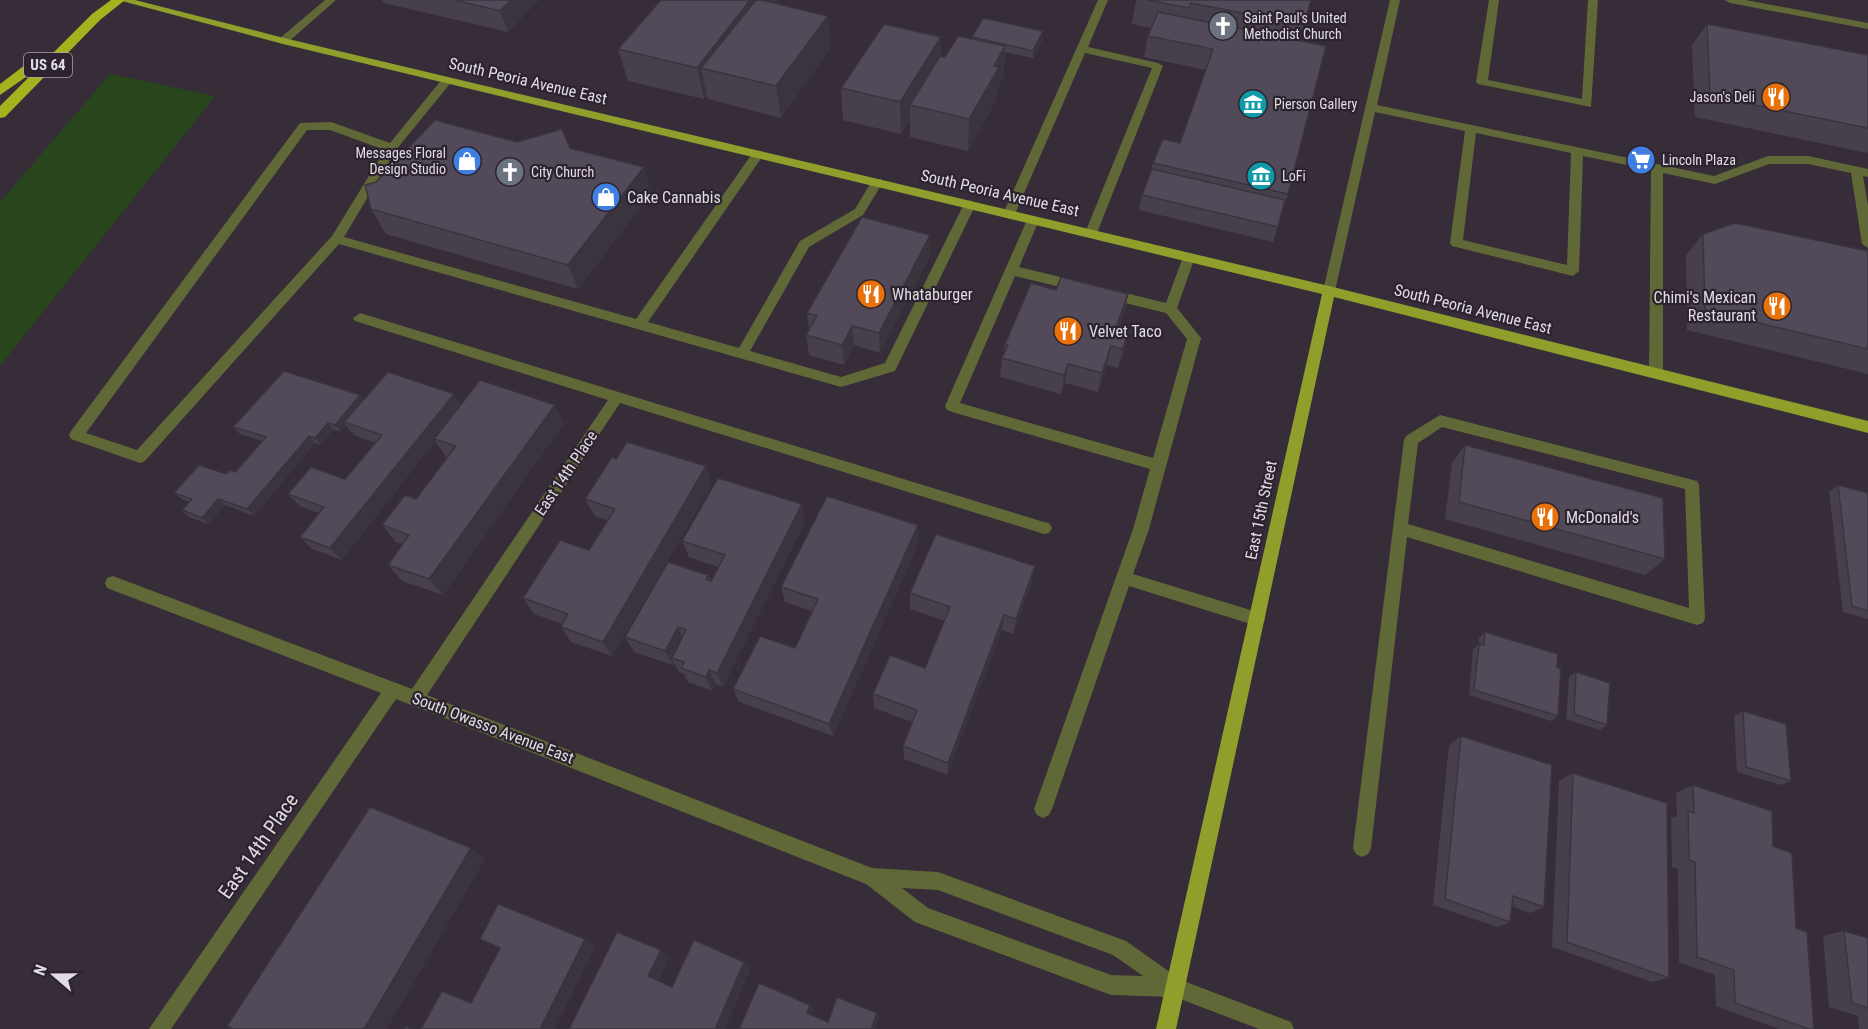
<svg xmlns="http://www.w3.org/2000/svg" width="1868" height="1029" viewBox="0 0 1868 1029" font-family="'Roboto Condensed',sans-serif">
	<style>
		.green { fill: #28451c }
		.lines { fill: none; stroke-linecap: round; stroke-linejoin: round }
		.minor { fill: #616837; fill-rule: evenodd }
		.major { fill: #909e2b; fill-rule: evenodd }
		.highway { fill: #a3b31d; fill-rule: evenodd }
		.wall { fill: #47404c }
		.shaded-wall { fill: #39343e }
		.building { fill: #524a58; stroke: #39343e; stroke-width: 1.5 }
		.labels { text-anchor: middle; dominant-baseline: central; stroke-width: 4.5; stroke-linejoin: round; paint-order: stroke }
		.far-poi-label { font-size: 14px; fill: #e1dbe3; stroke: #2c232e; text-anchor: start }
		.shield { fill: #2c232e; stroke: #aba4ad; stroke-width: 1.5 }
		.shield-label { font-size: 15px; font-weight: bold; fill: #e1dbe3 }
		.street-label { font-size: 16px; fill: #e1dbe3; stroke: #2c232e }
		.poi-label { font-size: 16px; fill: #e1dbe3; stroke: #2c232e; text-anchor: start }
		.near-street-label { font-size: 20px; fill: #e1dbe3; stroke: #2c232e }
	</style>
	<rect width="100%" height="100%" fill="#362d38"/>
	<polygon class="green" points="110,74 215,96 0,366 0,202"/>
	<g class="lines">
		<g class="minor">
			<polygon points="325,0 336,0 287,43 279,43 279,39"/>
			<polygon points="1098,0 1108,0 1088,47 1158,63 1163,66 1097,233 1091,237 1085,233 1152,68 1085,53 1015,214 1009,218 1003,214"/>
			<path d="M1390 0H1400L1377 105 1714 176 1768 156H1808L1868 169V177L1863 176 1868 206V248L1862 244 1851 173 1808 164H1769L1715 184 1663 173V374L1656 379 1649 374 1651 170 1583 156 1579 271 1573 276 1452 246 1450 243 1465 131 1375 112 1335 291 1329 296 1324 294 1323 291ZM1476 133 1571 153 1567 265 1463 240Z"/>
			<polygon points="1489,0 1499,0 1488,80 1582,99 1588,0 1598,0 1591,107 1478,84 1476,82"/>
			<polygon points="1725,0 1746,0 1868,23 1868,29 1730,3"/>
			<path d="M447 77 453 80 396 150 344 237 636 319 754 151H762V157L648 322 739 348 800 241 855 209 873 179H881L883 182 863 215 809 247 750 351 841 377 885 363 964 204 970 200 976 204 895 371 841 387 339 244 145 461 140 463 71 439 69 435 71 431 300 123 331 122 390 143 443 78ZM307 130H330L385 150 332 236 137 450 86 433Z"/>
			<polygon points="1033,216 1039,220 1019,267 1077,281 1083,286 1077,291 1015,276 960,403 1153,458 1187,339 1166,313 1109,299 1103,294 1109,289 1166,303 1183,257 1185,254 1193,254 1195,257 1177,308 1201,338 1149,529 1133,574 1257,612 1263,614 1265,619 1263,624 1257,626 1129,586 1052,809 1049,815 1043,818 1037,815 1034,809 1133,529 1150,469 952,412 947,410 945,406 1027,220"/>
			<path d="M360 313 1044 522 1049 523 1052 528 1049 533 1044 534 620 403 427 695 872 868 938 872 1126 941 1181 980 1291 1022 1294 1029H1259L1175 997 1111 995 915 922 866 884 396 699 171 1029H149L381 693 107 588 105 583 107 578 113 576 412 689 608 400 355 321 353 318ZM902 888 938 890 1113 955 1143 976 1111 975 928 908Z"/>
			<path d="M1440 415 1697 481 1699 485 1705 618 1703 623 1697 625 1407 537 1371 848 1368 854 1362 857 1356 854 1353 848 1404 440 1406 436ZM1442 427 1685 489 1689 608 1408 524 1418 443Z"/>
		</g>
		<polygon class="major" points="118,0 135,0 284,38 1329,286 1868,421 1868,433 1334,297 1176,1029 1156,1029 1322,294 283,44"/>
		<polygon class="highway" points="111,0 125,0 100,20 5,117 0,118 0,106 36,70 0,95 0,84 33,59 38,58 44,62 92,14"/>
	</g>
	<g class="wall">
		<polygon points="382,0 539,0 508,32 384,3"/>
		<polygon points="1136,0 1311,0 1299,40 1288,194 1278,227 1273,242 1139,210 1142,195 1153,163 1180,143 1206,70 1144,57 1148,36 1151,28 1132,24"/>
		<polygon points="776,3 828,16 831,47 781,118 708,99 707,95 704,99 628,81 618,49"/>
		<polygon points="1707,24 1868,55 1868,151 1867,153 1695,117 1692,45"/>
		<polygon points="941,37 941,56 945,57 972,39 972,37 1043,39 1033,58 1005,52 1003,78 997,89 997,99 968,151 910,137 910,120 901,134 843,120 841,88"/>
		<polygon points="517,142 570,148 651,193 578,289 386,234 371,209"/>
		<polygon points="1703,234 1868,251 1868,374 1687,330 1686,255"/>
		<polygon points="930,255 880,353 854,345 844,365 809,355 806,335 809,329 807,313"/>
		<polygon points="1056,290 1128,294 1124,314 1119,328 1129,331 1125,351 1118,368 1107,365 1098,392 1065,383 1061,394 1000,377 1002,358 1004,353 1005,344"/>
		<polygon points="363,400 461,405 564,423 443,595 402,581 388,565 403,544 396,542 382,525 416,499 448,457 446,457 435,441 342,560 312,549 300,537 319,513 300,506 288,494 345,479 376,443 354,435 346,425 341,432 333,430 320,445 315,443 254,516 225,505 209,524 189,517 182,510 189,502 182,499 174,493 226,474 235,472 262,441 240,434 233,427"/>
		<polygon points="1465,445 1665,559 1645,575 1445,519 1452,463"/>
		<polygon points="712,484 612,656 571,642 561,627 563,624 534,614 523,598 589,550 607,520 595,516 585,499"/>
		<polygon points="1838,485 1868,493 1868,619 1843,612 1829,492"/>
		<polygon points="805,522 723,687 716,684 712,691 688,682 684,674 679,672 674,663 673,665 634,652 625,637 708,575 711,581 718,567 689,557 682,541"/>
		<polygon points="919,542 833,736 739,702 733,689 795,648 812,611 785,602 781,587"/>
		<polygon points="1032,582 1013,634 1002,630 947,775 904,759 903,746 912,722 874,708 873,694 925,668 945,621 910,609 910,593"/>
		<polygon points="1485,632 1557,667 1558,716 1551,721 1469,695 1473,649 1479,644 1479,638"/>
		<polygon points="1576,672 1607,725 1600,730 1566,719 1569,677"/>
		<polygon points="1743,711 1791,781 1781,785 1737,772 1734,716"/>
		<polygon points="1461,736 1544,907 1530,913 1512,906 1510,922 1497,927 1433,905 1449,745"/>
		<polygon points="1573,773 1669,978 1652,982 1552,947 1559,781"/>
		<polygon points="1693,785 1773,846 1796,928 1814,1029 1779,1029 1716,1006 1715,975 1679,962 1678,869 1672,867 1671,818 1677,816 1676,793"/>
		<polygon points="1844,931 1868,938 1868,1029 1859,1029 1858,1016 1829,1007 1823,936"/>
	</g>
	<g class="shaded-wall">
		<polygon points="511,0 539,0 508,32 500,11"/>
		<polygon points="750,0 779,0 724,73 701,68 707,95 704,99 697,68"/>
		<polygon points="828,16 831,47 781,118 776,86"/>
		<polygon points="1043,31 1043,39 1033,58 1033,51"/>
		<polygon points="941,37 941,69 910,105 910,120 901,134 900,102"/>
		<polygon points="1005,46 1003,78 997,89 997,99 968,151 969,119 994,66"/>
		<polygon points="644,167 651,193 578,289 568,265"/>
		<polygon points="930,235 930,255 880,353 879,333"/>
		<polygon points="1128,294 1124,314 1112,347 1116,328"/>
		<polygon points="852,326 854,345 844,365 842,345"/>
		<polygon points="1129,331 1125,351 1118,368 1123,349"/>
		<polygon points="1111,346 1107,365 1098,392 1102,373"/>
		<polygon points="1068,364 1065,383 1061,394 1064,375"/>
		<polygon points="454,394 462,407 434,439 435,441 342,560 330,548"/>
		<polygon points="360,395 365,402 344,422 346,425 341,432 335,425"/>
		<polygon points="555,405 564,423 443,595 429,579"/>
		<polygon points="328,423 333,430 320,445 315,438"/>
		<polygon points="309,436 315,443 254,516 247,509"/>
		<polygon points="706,466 712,484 612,656 603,642"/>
		<polygon points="218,499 225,505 209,524 202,518"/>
		<polygon points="802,504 805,522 723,687 717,673"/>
		<polygon points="918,525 919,542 833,736 829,724"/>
		<polygon points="1035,566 1032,582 1013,634 1016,619"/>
		<polygon points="1004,615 1002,630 947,775 948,763"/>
		<polygon points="678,627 685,642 672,658 674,663 673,665 665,651"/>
		<polygon points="709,670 716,684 712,691 706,677"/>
		<polygon points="471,848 486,858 387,1029 364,1029"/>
		<polygon points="585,939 596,946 555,1029 540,1029"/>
		<polygon points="661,950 670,956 658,982 648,976"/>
		<polygon points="744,962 751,968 725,1029 715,1029"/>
		<polygon points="442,991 459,997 487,1009 471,1003"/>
		<polygon points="810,1005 815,1010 812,1018 807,1013"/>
		<polygon points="877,1013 879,1018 875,1029 871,1029"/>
	</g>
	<g class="building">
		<polygon points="454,0 511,0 500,11"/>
		<polygon points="661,0 750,0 697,68 618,49"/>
		<polygon points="756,0 761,0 828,16 776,86 701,68"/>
		<polygon points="1147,0 1311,0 1304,25 1191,3 1189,8"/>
		<polygon points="1158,12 1326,46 1288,194 1153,163 1163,139 1180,143 1213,49 1148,36"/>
		<polygon points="983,18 1043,31 1033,51 972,37"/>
		<polygon points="884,24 941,37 900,102 841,88"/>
		<polygon points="1707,24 1868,55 1868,128 1710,96"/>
		<polygon points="958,36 1005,46 994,66 999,67 969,119 910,105 940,56 945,57"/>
		<polygon points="435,120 517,142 562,129 570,148 644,167 568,265 371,209 365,185 376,182"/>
		<polygon points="1152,169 1285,200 1278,227 1142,195"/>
		<polygon points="862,217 930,235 879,333 852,326 842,345 806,335 817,316 807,313"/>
		<polygon points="1735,223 1868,251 1868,349 1705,310 1703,234"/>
		<polygon points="1061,277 1128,294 1116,328 1129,331 1123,349 1111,346 1102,373 1068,364 1064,375 1002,358 1008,345 1005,344 1031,283 1056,290"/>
		<polygon points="284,371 360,395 335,425 328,423 315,438 309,436 247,509 218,499 202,518 182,510 192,499 174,493 199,465 226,474 230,470 235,472 266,437 233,427"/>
		<polygon points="388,372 454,394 330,548 300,537 324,507 288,494 311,467 345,479 382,435 344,422"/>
		<polygon points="480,380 555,405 429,579 388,565 409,535 382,525 405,495 416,499 456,446 434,439"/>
		<polygon points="627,442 706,466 603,642 561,627 568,614 523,598 560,540 589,550 615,509 585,499 612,457 616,459"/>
		<polygon points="1465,445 1663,498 1665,559 1459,502"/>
		<polygon points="718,478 802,504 717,673 709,670 706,677 681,668 684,662 672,658 686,630 678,627 665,651 625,637 668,562 708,575 706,579 711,581 725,555 682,541"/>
		<polygon points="1838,485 1868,493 1868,611 1852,606"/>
		<polygon points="827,496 918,525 829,724 733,689 760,636 795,648 818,599 781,587"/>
		<polygon points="936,534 1035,566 1016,619 1004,615 948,763 903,746 917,710 873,694 890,655 925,668 950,607 910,593"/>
		<polygon points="1485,632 1558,654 1557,667 1561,669 1558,716 1474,690 1479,644 1484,645"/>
		<polygon points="1576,672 1610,683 1607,725 1574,714"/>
		<polygon points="1743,711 1786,724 1791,781 1746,767"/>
		<polygon points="1461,736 1552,765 1544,907 1513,896 1510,922 1445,899"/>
		<polygon points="1573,773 1667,803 1669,978 1567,942"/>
		<polygon points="1693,785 1772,811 1773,846 1792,853 1796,928 1807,932 1814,1029 1809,1029 1735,1003 1734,970 1697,957 1695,862 1689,860 1688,811 1694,813"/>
		<polygon points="370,807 471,848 364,1029 233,1029 227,1026"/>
		<polygon points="498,904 585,939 540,1029 421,1029 442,991 471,1003 500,948 480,939"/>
		<polygon points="1844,931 1868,938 1868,1008 1852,1003"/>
		<polygon points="617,932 661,950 648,976 672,987 694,940 744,962 715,1029 569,1029"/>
		<polygon points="759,983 810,1005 807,1013 828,1022 837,997 877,1013 871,1029 739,1029"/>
		<polygon points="406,1026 413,1029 404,1029"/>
	</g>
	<defs>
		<g id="church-disc" transform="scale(1.5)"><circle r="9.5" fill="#6b7280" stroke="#2c232e"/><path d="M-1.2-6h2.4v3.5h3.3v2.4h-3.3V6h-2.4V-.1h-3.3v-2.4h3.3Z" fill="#fff"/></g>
		<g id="restaurant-disc" transform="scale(1.5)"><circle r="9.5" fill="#e8710a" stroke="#2c232e"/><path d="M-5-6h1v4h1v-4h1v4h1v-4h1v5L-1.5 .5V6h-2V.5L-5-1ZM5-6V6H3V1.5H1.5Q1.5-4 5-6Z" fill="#fff"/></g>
		<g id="museum-disc" transform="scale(1.5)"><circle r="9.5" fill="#0f9aa8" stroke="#2c232e"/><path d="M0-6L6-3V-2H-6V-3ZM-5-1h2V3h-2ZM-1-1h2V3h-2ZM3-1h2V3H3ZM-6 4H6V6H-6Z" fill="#fff"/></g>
		<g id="supermarket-disc" transform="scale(1.5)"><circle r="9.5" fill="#3f7fe0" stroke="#2c232e"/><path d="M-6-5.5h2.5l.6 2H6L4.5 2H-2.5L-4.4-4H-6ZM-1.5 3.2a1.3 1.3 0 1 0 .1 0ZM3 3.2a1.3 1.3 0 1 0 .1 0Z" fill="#fff"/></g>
		<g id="shop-disc" transform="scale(1.5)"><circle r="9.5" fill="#3f7fe0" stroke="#2c232e"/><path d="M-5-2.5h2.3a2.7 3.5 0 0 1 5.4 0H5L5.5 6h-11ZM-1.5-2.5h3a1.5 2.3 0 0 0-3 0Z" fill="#fff"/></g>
	</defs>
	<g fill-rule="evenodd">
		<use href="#church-disc" x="1223" y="26"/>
		<use href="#restaurant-disc" x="1776" y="97"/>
		<use href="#museum-disc" x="1253" y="104"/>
		<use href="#supermarket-disc" x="1641" y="160"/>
		<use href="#shop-disc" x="467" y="161"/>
		<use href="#church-disc" x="510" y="172"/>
		<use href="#museum-disc" x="1261" y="176"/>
		<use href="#shop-disc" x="606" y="197"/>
		<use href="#restaurant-disc" x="871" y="294"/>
		<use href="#restaurant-disc" x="1777" y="306"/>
		<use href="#restaurant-disc" x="1068" y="331"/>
		<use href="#restaurant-disc" x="1545" y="517"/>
	</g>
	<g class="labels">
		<g class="far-poi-label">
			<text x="1244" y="18">Saint Paul's United<tspan x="1244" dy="16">Methodist Church</tspan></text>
			<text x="1755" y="97" text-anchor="end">Jason's Deli</text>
			<text x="1274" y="104">Pierson Gallery</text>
			<text x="446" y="153" text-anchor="end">Messages Floral<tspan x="446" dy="16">Design Studio</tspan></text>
			<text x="1662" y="160">Lincoln Plaza</text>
			<text x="531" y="172">City Church</text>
			<text x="1282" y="176">LoFi</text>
		</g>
		<rect class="shield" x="24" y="53" width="48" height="24" rx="4.5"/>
		<g class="shield-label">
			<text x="48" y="65">US 64</text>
		</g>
		<g class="street-label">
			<text transform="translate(528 81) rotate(13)">South Peoria Avenue East</text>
			<text transform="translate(1000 193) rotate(13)">South Peoria Avenue East</text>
			<text transform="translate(1473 309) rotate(14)">South Peoria Avenue East</text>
			<text transform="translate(566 473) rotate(-56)">East 14th Place</text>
			<text transform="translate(1261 510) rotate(-78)">East 15th Street</text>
			<text transform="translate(493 728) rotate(21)">South Owasso Avenue East</text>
		</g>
		<g class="poi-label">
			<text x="627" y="197">Cake Cannabis</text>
			<text x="892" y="294">Whataburger</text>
			<text x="1756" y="297" text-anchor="end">Chimi's Mexican<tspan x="1756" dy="18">Restaurant</tspan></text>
			<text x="1089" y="331">Velvet Taco</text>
			<text x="1566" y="517">McDonald's</text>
		</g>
		<g class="near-street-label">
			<text transform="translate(258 846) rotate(-55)">East 14th Place</text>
		</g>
	</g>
	<g transform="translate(54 975) rotate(290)" stroke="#2c232e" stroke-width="4.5" paint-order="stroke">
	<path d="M0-4.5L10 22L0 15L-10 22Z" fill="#e1dbe3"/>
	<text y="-9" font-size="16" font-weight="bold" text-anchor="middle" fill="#e1dbe3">N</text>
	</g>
</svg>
